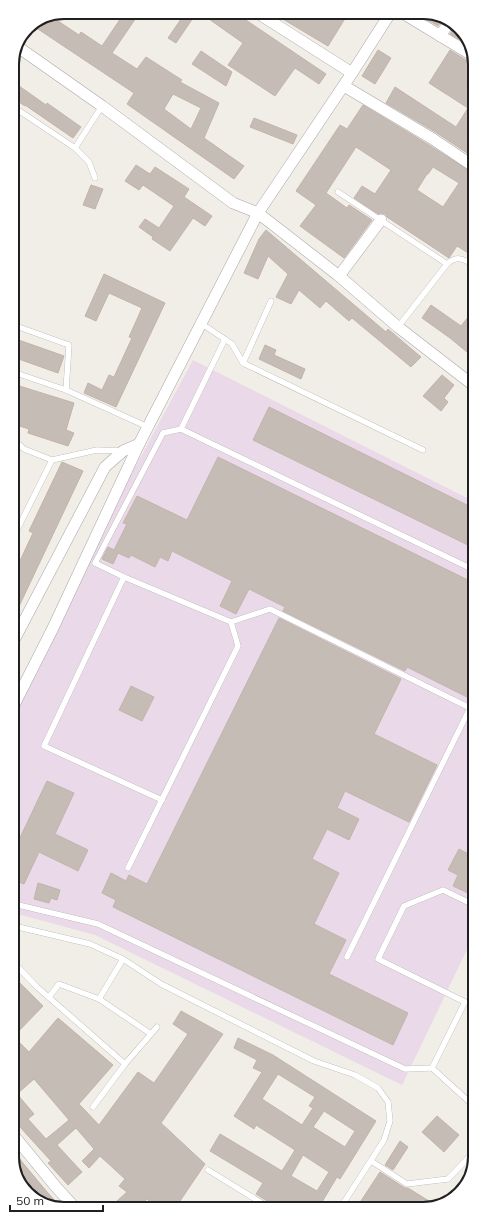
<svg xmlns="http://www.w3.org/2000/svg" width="487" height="1221" viewBox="0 0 487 1221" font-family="Mulish,sans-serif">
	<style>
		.industrial { fill: #ead9e8 }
		.building { fill: #c6bcb6; stroke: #c3b3a9; fill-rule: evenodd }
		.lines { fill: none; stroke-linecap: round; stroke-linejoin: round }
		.lane-casing { stroke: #a7a7a7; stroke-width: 6 }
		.street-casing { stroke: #a7a7a7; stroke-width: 12 }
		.lane { stroke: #fff; stroke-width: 5.5 }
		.street { stroke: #fff; stroke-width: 11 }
		.rim { fill: none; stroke: #202020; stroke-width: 2 }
	</style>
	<rect width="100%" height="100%" fill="#f1ede7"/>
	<polygon class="industrial" points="193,360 473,501 474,935 402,1085 95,935 14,913 14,692"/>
	<g class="building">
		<path d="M125 12H140L112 53 137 69 146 57 182 80 180 82 219 103 204 138 244 166 234 179 127 104 134 93 32 25 52 17 79 35 81 32 102 46ZM173 94 201 108 191 129 164 109Z"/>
		<polygon points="186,12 197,12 176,43 168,38"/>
		<polygon points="199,12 234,12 326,74 319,84 295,68 275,96 228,65 243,43"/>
		<polygon points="271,12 349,12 328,46"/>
		<polygon points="415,12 427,12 443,18 438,26"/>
		<polygon points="456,25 457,26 472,47 450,34"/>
		<polygon points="378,50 391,58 375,84 362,76"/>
		<polygon points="450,50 472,64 472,76 466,87 472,91 472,124 467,134 473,138 473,157 437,133 386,103 395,87 456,127 468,108 429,83"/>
		<polygon points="201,51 232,72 226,86 192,64"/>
		<polygon points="12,81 46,105 47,103 81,127 73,138 25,105 25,106 12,97"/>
		<path d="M363 105 429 145 473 173V256L457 246 449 258 387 217 385 214 381 213 378 214 354 198 362 186 375 194 391 170 356 147 326 193 347 208 349 205 372 220 344 258 300 226 316 205 296 191 340 125 347 129ZM433 167 459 183 443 207 417 190 427 174H428Z"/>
		<polygon points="254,118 297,135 293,144 250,127"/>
		<polygon points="136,165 150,174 155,167 189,189 184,197 212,216 205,226 193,218 170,251 152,239 153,237 139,227 145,219 159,228 174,206 143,185 139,190 125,181"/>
		<polygon points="91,185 103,189 95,209 83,205"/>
		<polygon points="266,230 386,332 388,329 421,357 411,367 352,318 349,321 326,301 320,308 299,290 291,304 276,297 288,274 268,256 258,279 244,273 259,239"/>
		<polygon points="104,274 165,303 116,407 84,393 88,383 102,390 109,375 114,377 132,338 129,337 142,308 109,293 96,321 85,316"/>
		<polygon points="431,305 461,326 473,311 473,357 450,338 422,318"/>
		<polygon points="13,338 64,356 58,373 13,357"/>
		<polygon points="265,345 276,350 274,355 305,369 301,379 259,359"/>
		<polygon points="442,375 454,385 444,398 448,402 441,411 423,396"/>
		<polygon points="13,384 74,403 66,430 74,433 68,446 28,433 29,429 13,424"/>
		<polygon points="269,407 473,508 474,548 253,440"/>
		<polygon points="218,457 474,583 474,684 467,697 407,667 405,671 283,611 285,607 249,589 236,614 220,606 232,581 172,551 168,561 160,557 155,567 131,555 129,558 118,553 113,564 102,559 108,547 114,550 127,524 123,523 137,496 187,520"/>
		<polygon points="62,462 83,471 13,619 13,560 19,563 33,533 29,531"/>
		<polygon points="279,618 401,679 374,734 437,765 409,822 345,791 337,808 359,819 349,840 327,829 312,859 339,873 314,924 346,940 329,974 408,1013 393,1045 113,907 116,900 102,893 111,873 126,881 129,875 147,884"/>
		<polygon points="131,686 154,697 142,721 119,710"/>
		<polygon points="47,781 74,793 55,834 88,850 78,871 39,852 24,884 14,880 14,840 18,842"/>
		<polygon points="459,849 474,857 474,896 453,886 458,875 448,870"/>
		<polygon points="38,883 60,890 57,900 51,898 49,903 34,899"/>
		<polygon points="14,977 43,1006 14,1036"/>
		<path d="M181 1011 223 1034 161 1123 205 1164 180 1201 191 1208H157L147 1199 139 1208H134L130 1204 125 1208 108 1209 127 1192 119 1186 125 1179 100 1156 89 1168 82 1161 94 1149 76 1128 57 1145 82 1172 68 1185 48 1163 51 1161 20 1127 19 1128 15 1123 14 1070 21 1064 14 1057V1037L29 1052 58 1018 113 1065 79 1104 99 1125 138 1072 154 1083 188 1034 173 1024ZM34 1079 69 1120 46 1139 28 1119 34 1114 17 1094Z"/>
		<path d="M238 1038 273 1055 376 1121 340 1179 337 1177 319 1207H272L270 1203 256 1194 263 1183 210 1151 220 1134 282 1171 295 1150 256 1125 254 1129 234 1116 262 1072 253 1068 257 1060 234 1048ZM278 1074 315 1097 309 1106 313 1108 302 1125 262 1099ZM324 1111 355 1131 345 1147 313 1127ZM303 1155 329 1172 317 1191 291 1176Z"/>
		<polygon points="437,1116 459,1135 444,1152 422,1132"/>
		<polygon points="400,1141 408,1147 393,1170 385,1165"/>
		<polygon points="18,1157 42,1186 62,1209 43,1202 30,1187 15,1168 15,1160"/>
		<polygon points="380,1172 405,1188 408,1188 437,1206 357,1207"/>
	</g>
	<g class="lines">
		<g class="lane-casing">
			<g id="lane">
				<polyline points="12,106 75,148 89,162 95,178"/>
				<polyline points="75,148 102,106"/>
				<polyline points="338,192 447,264"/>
				<polyline points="202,324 232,344 243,363 423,450"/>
				<polyline points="13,325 69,345 66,390"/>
				<path d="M398 327 447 264C456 256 463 258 473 265"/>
				<polyline points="225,339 181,429 474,570"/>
				<polyline points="243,363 271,301"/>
				<polyline points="13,372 66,390 148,427"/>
				<polyline points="13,439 24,449 52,460"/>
				<polyline points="13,538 52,460 97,450 121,451"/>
				<polyline points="124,577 44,746 162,800"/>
				<polyline points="231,622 270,609 470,708 347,957"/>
				<polyline points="128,868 238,646 231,622 124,577 95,563 163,433 181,429"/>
				<polyline points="14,904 98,924 405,1069 432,1068 465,1002 378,959 404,906 443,890 474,905"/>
				<polyline points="14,926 90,944 123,959 161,984 314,1061 355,1075 378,1088 388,1102 390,1121 384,1140 341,1207"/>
				<polyline points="14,963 37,987 125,1064 93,1107"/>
				<polyline points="49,997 59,984 99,999 151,1034"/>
				<polyline points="99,999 123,959"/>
				<polyline points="125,1064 157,1027"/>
				<polyline points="432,1068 475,1107"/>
				<polyline points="371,1161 407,1184 448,1179 469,1157"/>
				<polyline points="208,1170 268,1207"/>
			</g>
		</g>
		<g class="street-casing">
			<g id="street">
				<polyline points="256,12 352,73"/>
				<polyline points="401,12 472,55"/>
				<polyline points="440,36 450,21"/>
				<polyline points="18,47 102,106 233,203 258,213 339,276 398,327 473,385"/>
				<polyline points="344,86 433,139 473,166"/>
				<polyline points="339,276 381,220"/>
				<polyline points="13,642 105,467 123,451 139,444"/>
				<polyline points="14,705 53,628 139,444 258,213 352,73 391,12"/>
				<polyline points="15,1137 56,1187 76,1209"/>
			</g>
		</g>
		<use href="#lane" class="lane"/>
		<use href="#street" class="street"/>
	</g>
	<path d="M0 0H487V1221H0ZM64 19H423A45 45 0 0 1 468 64V1157A45 45 0 0 1 423 1202H64A45 45 0 0 1 19 1157V64A45 45 0 0 1 64 19Z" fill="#fff" fill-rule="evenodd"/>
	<path class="rim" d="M64 19H423A45 45 0 0 1 468 64V1157A45 45 0 0 1 423 1202H64A45 45 0 0 1 19 1157V64A45 45 0 0 1 64 19Z"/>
	<path d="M10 1205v6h93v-6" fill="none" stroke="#202020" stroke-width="2"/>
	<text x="16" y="1205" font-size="12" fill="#202020" stroke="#ffffff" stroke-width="3" paint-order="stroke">50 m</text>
</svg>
